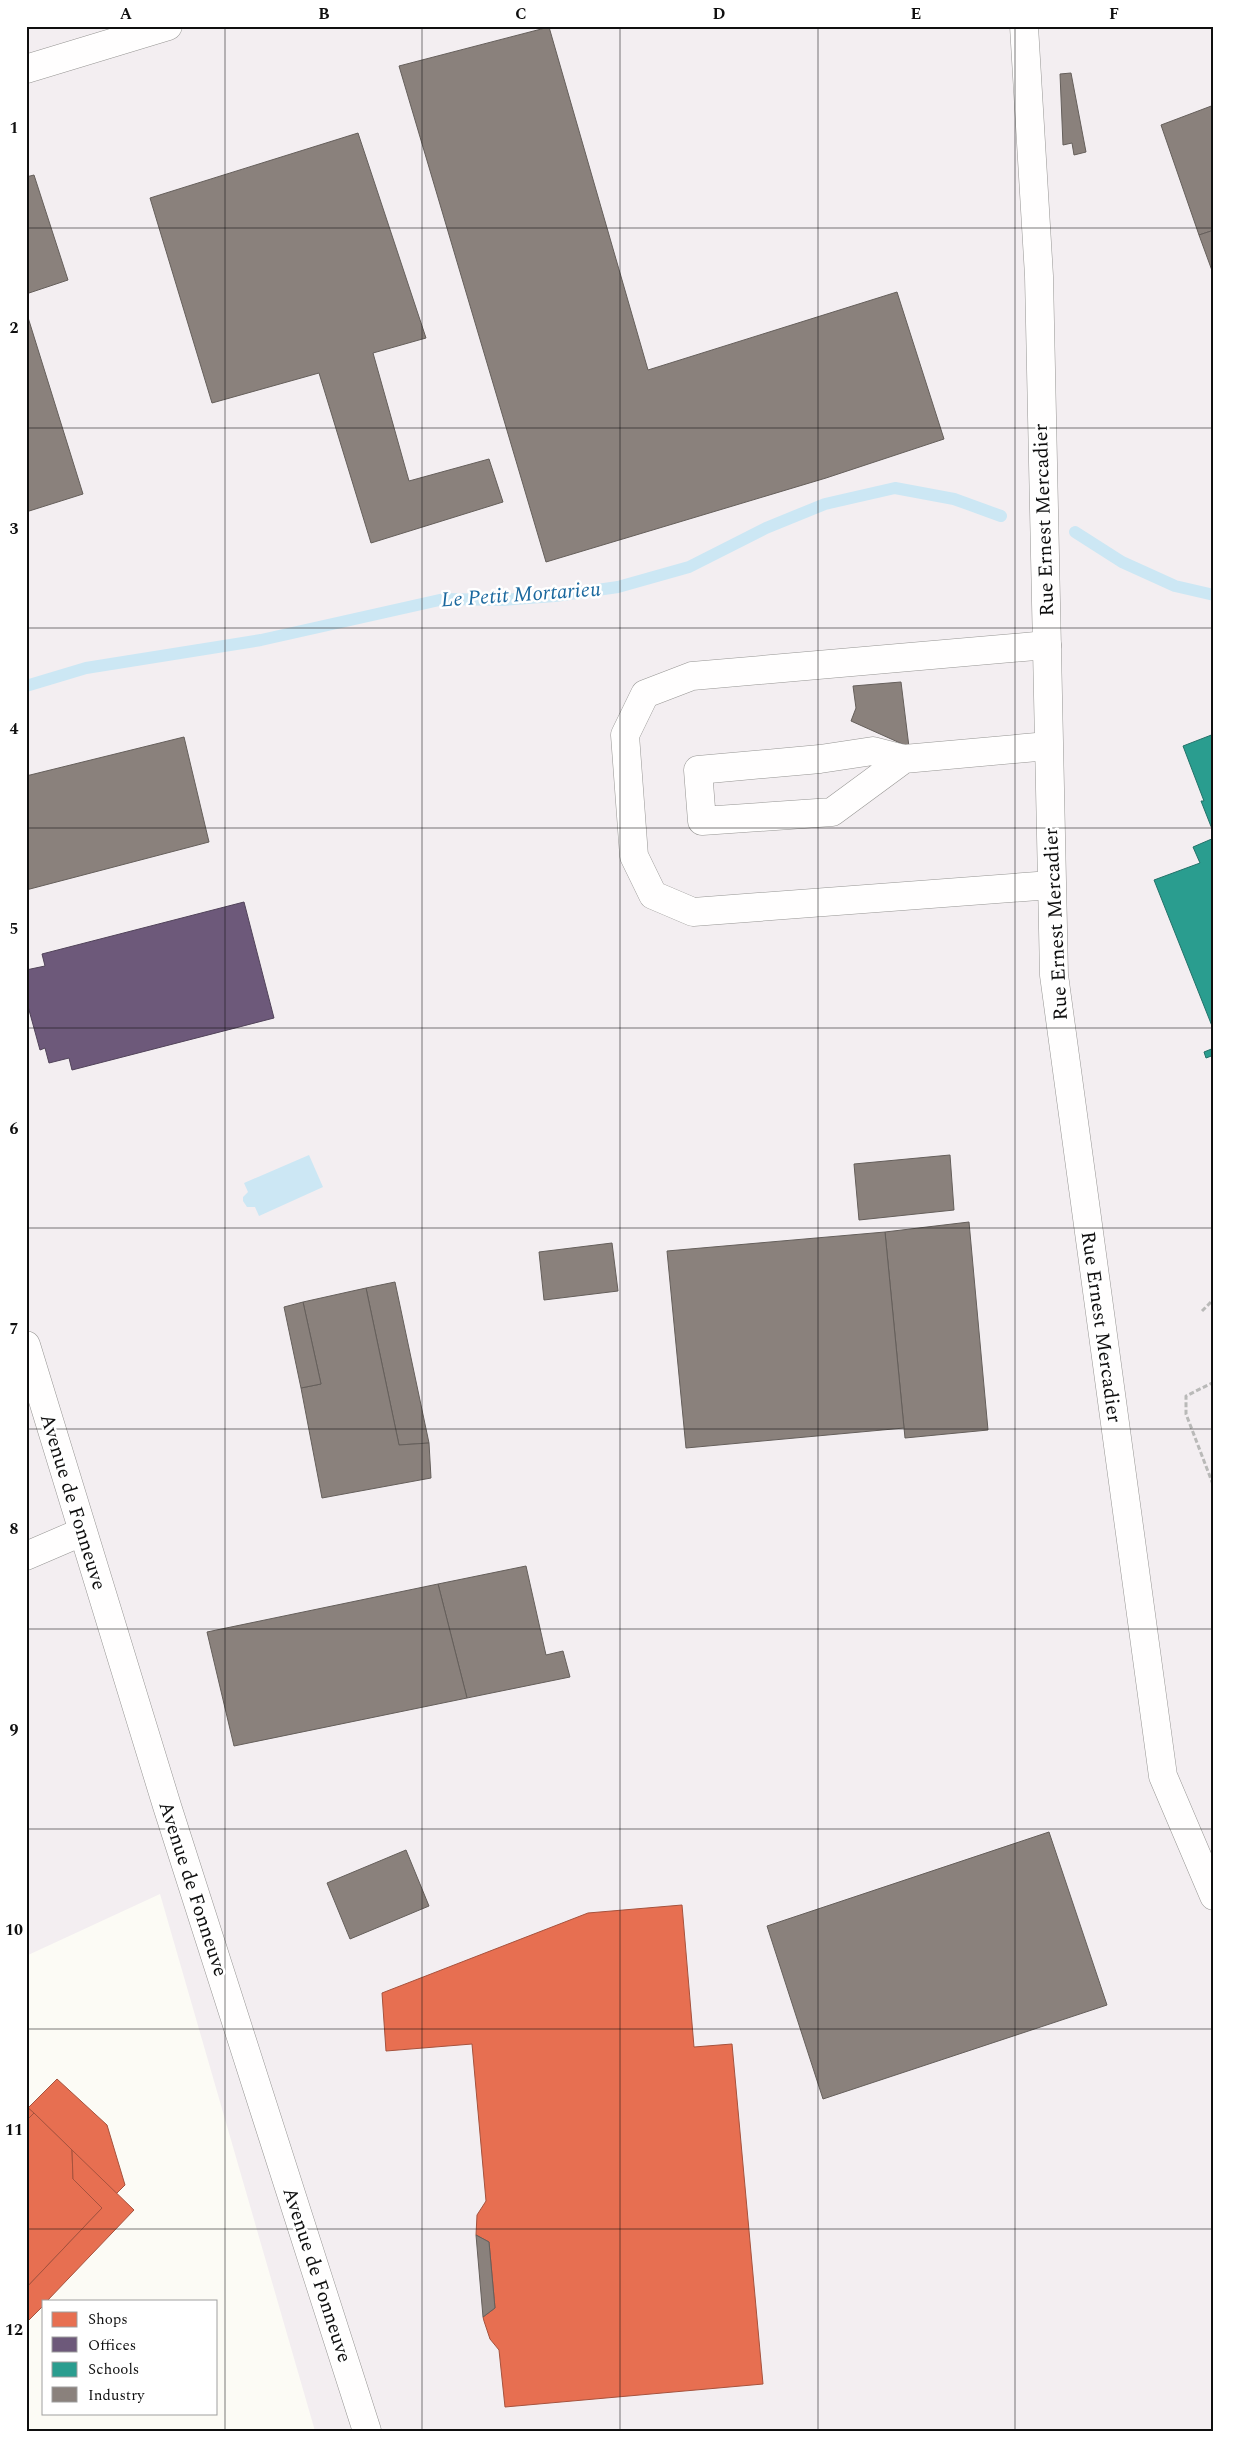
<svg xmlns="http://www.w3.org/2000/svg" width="1240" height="2457" viewBox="0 0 1240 2457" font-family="Spectral,serif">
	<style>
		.industrial { fill: #f3eef1 }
		.water { fill: #cce7f4 }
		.shops { fill: #e76f51; stroke: #a6523d }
		.offices { fill: #6d597a; stroke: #51435a }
		.schools { fill: #2a9d8f; stroke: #227269 }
		.industry { fill: #8a817c; stroke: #655f5b }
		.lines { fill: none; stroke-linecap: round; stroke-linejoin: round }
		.stream { stroke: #cce7f4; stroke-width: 12 }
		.minor-casing { stroke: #969593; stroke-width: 29 }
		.path { stroke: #b9b9b8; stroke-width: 3; stroke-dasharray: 5 2.5; stroke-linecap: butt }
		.minor { stroke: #fffefe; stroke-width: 28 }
		.grid { fill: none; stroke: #0f0f0f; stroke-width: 1; stroke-opacity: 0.55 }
		.labels { text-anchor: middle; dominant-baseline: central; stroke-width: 5; stroke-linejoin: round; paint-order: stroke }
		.street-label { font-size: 20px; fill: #0f0f0f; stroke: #fff }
		.water-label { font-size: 21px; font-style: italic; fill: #1b689e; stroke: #fff }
		.neatline { fill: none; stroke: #0f0f0f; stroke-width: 2 }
		.grid-label { font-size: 16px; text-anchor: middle; font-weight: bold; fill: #0f0f0f }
	</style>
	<rect width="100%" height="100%" fill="#fcfbf5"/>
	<polygon class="industrial" points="26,26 1214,26 1214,2431 315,2431 160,1894 26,1956"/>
	<polygon class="water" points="309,1155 323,1187 259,1216 255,1207 247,1207 243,1201 243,1197 248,1192 244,1183"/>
	<g class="shops">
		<polygon points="682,1905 694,2047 732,2044 763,2384 505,2407 499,2350 490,2339 484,2321 483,2317 495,2308 489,2242 476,2235 477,2215 486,2201 472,2044 386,2051 382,1993 588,1913"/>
		<polygon points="57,2079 107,2125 125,2185 102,2208 73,2179 72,2150 28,2108"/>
		<polygon points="26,2106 34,2113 26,2121"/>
		<polygon points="34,2113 72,2150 73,2179 102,2208 26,2288 26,2121"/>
		<polygon points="72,2150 134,2210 47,2301 44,2301 44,2305 26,2323 26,2288 102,2208 73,2179"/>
	</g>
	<polygon class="offices" points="244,902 274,1018 72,1070 69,1058 49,1063 45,1048 40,1050 26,999 26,970 45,966 42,954"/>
	<g class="schools">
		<polygon points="1214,734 1214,834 1201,801 1204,801 1183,746"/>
		<polygon points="1214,838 1214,1031 1154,880 1200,863 1193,847"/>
		<polygon points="1214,1048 1214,1055 1206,1058 1204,1052"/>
	</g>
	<g class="industry">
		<polygon points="549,27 648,370 897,292 944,439 826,478 546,562 399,66"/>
		<polygon points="1071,73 1086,152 1074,155 1072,143 1063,145 1060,74"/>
		<polygon points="1214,105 1214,230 1199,235 1161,125"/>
		<polygon points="358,133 426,338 373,353 409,481 489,459 503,502 371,543 319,373 212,403 150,198"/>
		<polygon points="34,175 68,280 26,294 26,177"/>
		<polygon points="1214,230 1214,276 1199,235"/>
		<polygon points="26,311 83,494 26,512"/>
		<polygon points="901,682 909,747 851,721 856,708 853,686"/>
		<polygon points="184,737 209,842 26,890 26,776"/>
		<polygon points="950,1155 954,1210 859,1220 854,1164"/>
		<polygon points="969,1222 988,1430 905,1438 885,1232"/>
		<polygon points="885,1232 904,1428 686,1448 667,1251"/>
		<polygon points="612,1243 618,1291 544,1300 539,1252"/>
		<polygon points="395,1282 429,1443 399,1445 366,1288"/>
		<polygon points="366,1288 399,1445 429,1443 431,1478 322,1498 301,1388 321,1384 303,1302"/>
		<polygon points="303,1302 321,1384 301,1388 284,1307"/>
		<polygon points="526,1566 546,1655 563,1651 570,1677 467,1698 438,1584"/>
		<polygon points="438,1584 467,1698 234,1746 207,1632"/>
		<polygon points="1049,1832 1107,2005 823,2099 767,1926"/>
		<polygon points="406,1850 429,1906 350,1939 327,1883"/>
		<polygon points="476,2235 489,2242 495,2308 483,2317"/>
	</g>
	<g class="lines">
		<g class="stream">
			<polyline points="1075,532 1122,562 1175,586 1214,595"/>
			<polyline points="26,686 86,668 261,640 444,599 502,600 555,596 618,587 689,567 766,528 825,504 895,488 954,499 1001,516"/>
		</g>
		<g class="minor-casing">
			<g id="minor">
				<polyline points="1024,26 1039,276 1054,975 1163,1776 1214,1896"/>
				<polyline points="26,69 168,26"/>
				<polyline points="1047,645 692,676 645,694 625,735 634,856 653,895 693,912 1051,885"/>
				<polyline points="904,759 832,812 702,821 698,770 820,759 873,751 904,759 1048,746"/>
				<polyline points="26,1345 167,1806 367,2431"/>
				<polyline points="26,1556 82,1532"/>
			</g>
		</g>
		<g class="path">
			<polyline points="1202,1311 1214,1299"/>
			<polyline points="1214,1382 1186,1396 1186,1414 1214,1487"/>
		</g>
		<use href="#minor" class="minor"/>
	</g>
	<path class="grid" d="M225 26V2431M422 26V2431M620 26V2431M818 26V2431M1015 26V2431M26 228H1214M26 428H1214M26 628H1214M26 828H1214M26 1028H1214M26 1228H1214M26 1429H1214M26 1629H1214M26 1829H1214M26 2029H1214M26 2229H1214"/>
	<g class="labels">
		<g class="street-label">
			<text transform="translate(1044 520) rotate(-92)">Rue Ernest Mercadier</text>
			<text transform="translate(1056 924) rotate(-93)">Rue Ernest Mercadier</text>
			<text transform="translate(1101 1327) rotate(82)">Rue Ernest Mercadier</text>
			<text transform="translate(73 1502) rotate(73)">Avenue de Fonneuve</text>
			<text transform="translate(193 1889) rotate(72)">Avenue de Fonneuve</text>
			<text transform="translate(317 2275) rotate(72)">Avenue de Fonneuve</text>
		</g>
		<g class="water-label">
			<text transform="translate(521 595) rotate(-4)">Le Petit Mortarieu</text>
		</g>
	</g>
	<rect width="1240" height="2457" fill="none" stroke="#ffffff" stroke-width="55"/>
	<rect x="42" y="2300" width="175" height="115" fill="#ffffff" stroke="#9f9f9f"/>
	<rect x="52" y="2312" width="25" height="15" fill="#e76f51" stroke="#9f9f9f"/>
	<text x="88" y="2324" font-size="15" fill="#0f0f0f">Shops</text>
	<rect x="52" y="2337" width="25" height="15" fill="#6d597a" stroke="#9f9f9f"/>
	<text x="88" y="2350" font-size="15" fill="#0f0f0f">Offices</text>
	<rect x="52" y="2362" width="25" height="15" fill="#2a9d8f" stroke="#9f9f9f"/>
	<text x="88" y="2374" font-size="15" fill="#0f0f0f">Schools</text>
	<rect x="52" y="2387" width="25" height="15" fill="#8a817c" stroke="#9f9f9f"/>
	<text x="88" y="2400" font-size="15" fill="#0f0f0f">Industry</text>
	<rect x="28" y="28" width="1184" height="2402" class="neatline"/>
	<g class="grid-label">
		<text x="126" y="19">A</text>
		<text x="324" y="19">B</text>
		<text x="521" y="19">C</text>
		<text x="719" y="19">D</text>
		<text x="916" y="19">E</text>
		<text x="1114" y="19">F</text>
		<text x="14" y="133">1</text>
		<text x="14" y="333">2</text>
		<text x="14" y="534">3</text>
		<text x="14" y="734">4</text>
		<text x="14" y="934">5</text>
		<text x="14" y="1134">6</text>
		<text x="14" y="1334">7</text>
		<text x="14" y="1534">8</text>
		<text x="14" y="1735">9</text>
		<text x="14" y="1935">10</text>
		<text x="14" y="2135">11</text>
		<text x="14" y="2335">12</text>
	</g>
</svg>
